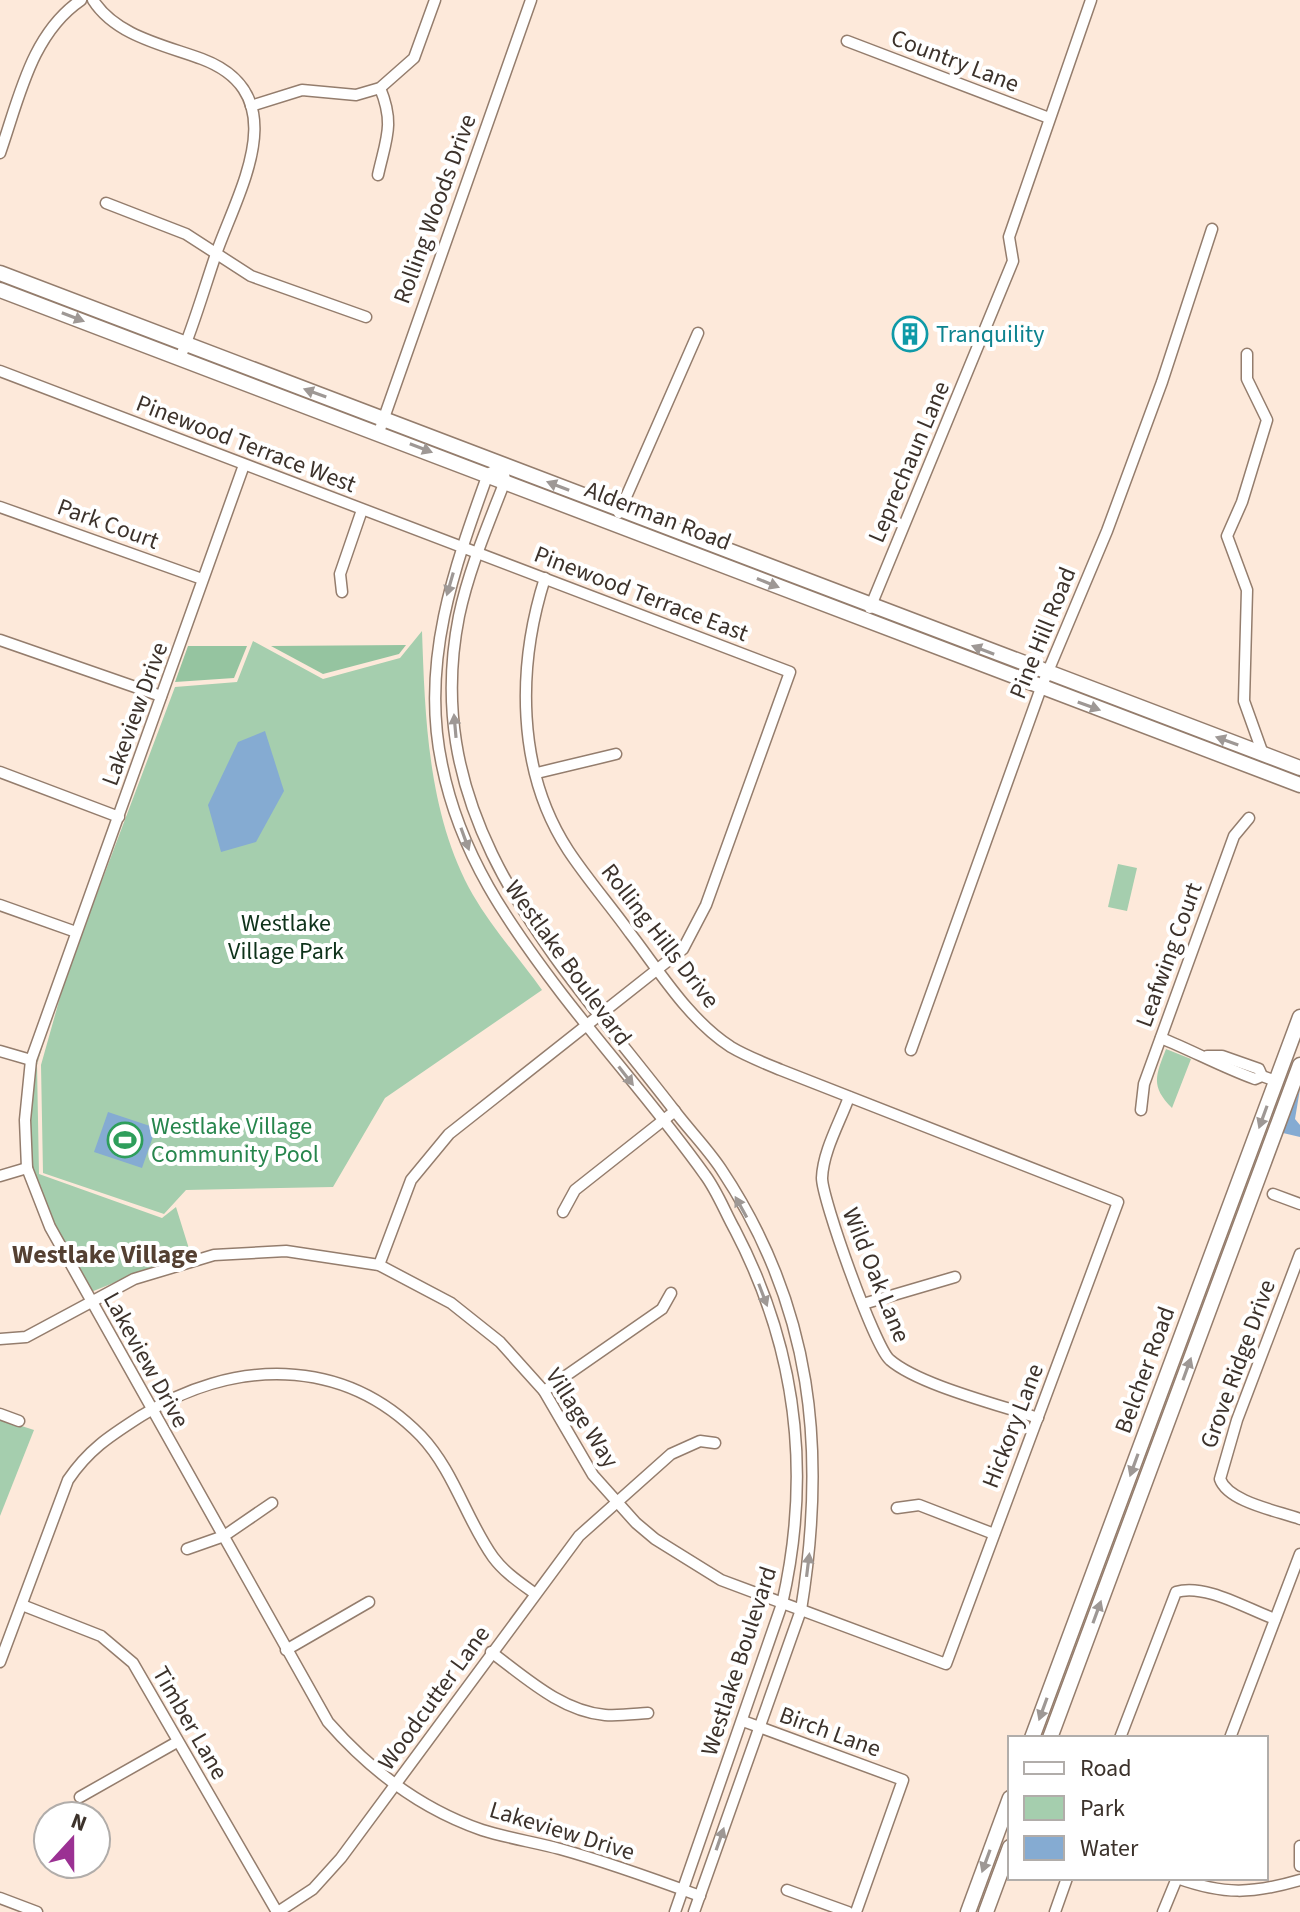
<svg xmlns="http://www.w3.org/2000/svg" width="1300" height="1912" viewBox="0 0 1300 1912" font-family="'Source Sans 3',sans-serif">
	<style>
		.green { fill: #a5ceae }
		.forest { fill: #95c4a0 }
		.water { fill: #85abd2 }
		.lines { fill: none; stroke-linecap: round; stroke-linejoin: round }
		.minor-casing { stroke: #947d6d; stroke-width: 13 }
		.major-casing { stroke: #947d6d; stroke-width: 17 }
		.minor { stroke: #fff; stroke-width: 10 }
		.major { stroke: #fff; stroke-width: 14 }
		.oneway { fill: #9e9895 }
		.labels { text-anchor: middle; dominant-baseline: central; stroke-width: 8; stroke-linejoin: round; paint-order: stroke }
		.street-label { font-size: 24px; fill: #3c322b; stroke: #fff }
		.culture-label { font-size: 24px; fill: #0d838f; stroke: #fff; text-anchor: start }
		.park-label { font-size: 24px; fill: #0e321a; stroke: #fff }
		.leisure-label { font-size: 24px; fill: #27864d; stroke: #fff; text-anchor: start }
		.neighbourhood-label { font-size: 26px; font-weight: bold; fill: #544032; stroke: #fff }
	</style>
	<rect width="100%" height="100%" fill="#fde9da"/>
	<g class="green">
		<path d="M422 631C425 718 428 816 473 895 492 928 520 959 542 990L385 1098 333 1187 186 1190 164 1214 43 1173 41 1065 66 976 175 687 237 682 253 641 323 679 400 658Z"/>
		<polygon points="1118,864 1137,868 1127,911 1108,907"/>
		<path d="M50 1019 37 1065 39 1174 162 1218 176 1207 190 1252 91 1292C75 1263 36 1194 31 1164 24 1115 34 1065 50 1019Z"/>
		<path d="M1166 1049 1191 1059 1172 1108C1150 1086 1156 1075 1166 1049Z"/>
		<polygon points="0,1419 34,1430 0,1516"/>
	</g>
	<g class="forest">
		<polygon points="406,645 399,654 323,674 271,646"/>
		<polygon points="188,646 247,646 234,678 175,682"/>
	</g>
	<g class="water">
		<polygon points="265,731 284,791 256,842 221,852 208,805 238,742"/>
		<polygon points="1300,1089 1295,1119 1300,1125 1300,1137 1283,1133"/>
		<polygon points="108,1112 156,1128 142,1168 94,1152"/>
	</g>
	<g class="lines">
		<g class="minor-casing">
			<g id="minor">
				<path d="M93 0C116 36 164 45 202 59 297 95 238 191 216 254 204 289 194 325 180 358"/>
				<polyline points="847,41 1049,118"/>
				<polyline points="251,106 302,90 356,95 380,88 414,58 435,0"/>
				<path d="M0 153C19 99 31 34 81 0"/>
				<path d="M378 175C386 139 395 124 380 88"/>
				<polyline points="106,203 186,234 251,276 366,317"/>
				<polyline points="1247,354 1247,379 1267,420 1242,502 1227,536 1247,590 1244,701 1263,754"/>
				<polyline points="0,371 790,672 706,905 683,949 449,1134 411,1180 379,1265"/>
				<polyline points="379,432 531,0"/>
				<path d="M244 465 31 1060 25 1120 27 1168 50 1227 328 1722C370 1770 421 1809 482 1830 507 1838 534 1842 560 1849 607 1862 654 1879 700 1896"/>
				<polyline points="0,507 202,579"/>
				<polyline points="619,513 698,333"/>
				<polyline points="342,592 340,574 362,510"/>
				<polyline points="870,608 1013,261 1009,237 1091,0"/>
				<polyline points="0,640 161,696"/>
				<polyline points="0,772 119,817"/>
				<polyline points="537,773 616,754"/>
				<polyline points="0,905 76,932"/>
				<path d="M1161 1038C1193 1051 1222 1067 1255 1079L1262 1076 1276 1081"/>
				<polyline points="911,1050 1041,688 1107,531 1162,382 1212,229"/>
				<polyline points="0,1051 31,1060"/>
				<polyline points="1207,1056 1222,1056 1259,1069 1262,1076"/>
				<path d="M849 1097C840 1122 823 1151 822 1178 822 1199 875 1348 890 1360 919 1385 1000 1405 1038 1418"/>
				<polyline points="1141,1110 1144,1084 1234,836 1249,818"/>
				<polyline points="0,1176 27,1168"/>
				<polyline points="1273,1194 1300,1204"/>
				<polyline points="563,1212 575,1190 675,1111"/>
				<path d="M1300 1254 1237 1420 1220 1479C1228 1502 1278 1511 1300 1519"/>
				<polyline points="863,1304 955,1277"/>
				<path d="M0 1339 26 1337 134 1279 214 1255 286 1251 379 1265 451 1303 500 1342 544 1391 593 1475 636 1523 655 1539 721 1580 946 1664 1118 1202 781 1070C764 1063 746 1056 731 1047 689 1020 660 972 630 933 610 905 587 879 568 850 516 770 517 666 545 578"/>
				<polyline points="544,1391 662,1309 671,1293"/>
				<polyline points="0,1414 19,1421"/>
				<polyline points="897,1508 919,1505 994,1534"/>
				<polyline points="187,1549 224,1536 272,1503"/>
				<polyline points="22,1605 101,1636 133,1663 277,1912"/>
				<polyline points="286,1650 369,1602"/>
				<path d="M491 1652C525 1677 561 1711 605 1715 619 1716 634 1714 648 1713"/>
				<path d="M0 1662 68 1480C89 1449 110 1436 141 1416 232 1359 342 1355 421 1436 454 1471 466 1519 493 1557 504 1572 519 1582 534 1593"/>
				<polyline points="743,1721 903,1780 856,1912"/>
				<path d="M1120 1738 1176 1592C1205 1583 1247 1609 1275 1619"/>
				<polyline points="1230,1738 1300,1554"/>
				<polyline points="80,1797 177,1742"/>
				<polyline points="1300,1846 1300,1866"/>
				<polyline points="787,1890 848,1912"/>
				<polyline points="0,1898 37,1912"/>
				<polyline points="278,1912 313,1889 341,1858 579,1536 671,1454 700,1441 715,1443"/>
				<path d="M675 1912 782 1604C812 1473 797 1349 735 1230 725 1212 717 1191 705 1175 661 1113 609 1055 562 994 508 923 460 855 442 765 420 663 454 568 488 474L503 466 505 481C488 525 469 569 459 616 418 822 559 961 674 1110 689 1130 707 1148 721 1169 813 1307 827 1450 801 1610L694 1912"/>
				<polyline points="1055,1912 1067,1878"/>
				<path d="M1163 1912 1177 1878C1224 1895 1252 1894 1300 1880"/>
			</g>
		</g>
		<g class="major-casing">
			<g id="major">
				<polyline points="0,273 1300,768"/>
				<polyline points="0,290 1300,785"/>
				<polyline points="1032,1738 1300,1017"/>
				<polyline points="1050,1738 1300,1065"/>
				<polyline points="968,1912 1010,1798"/>
				<polyline points="986,1912 1010,1847"/>
			</g>
		</g>
		<use href="#minor" class="minor"/>
		<use href="#major" class="major"/>
	</g>
	<defs><path id="oneway-solid" d="M-6-.8H1V-3.2L6.5 0L1 3.2V.8H-6Z" transform="scale(2)"/></defs>
	<g class="oneway">
		<use href="#oneway-solid" transform="translate(73 317) rotate(21)"/>
		<use href="#oneway-solid" transform="translate(315 393) rotate(-160)"/>
		<use href="#oneway-solid" transform="translate(421 448) rotate(21)"/>
		<use href="#oneway-solid" transform="translate(558 486) rotate(-159)"/>
		<use href="#oneway-solid" transform="translate(768 583) rotate(22)"/>
		<use href="#oneway-solid" transform="translate(450 584) rotate(106)"/>
		<use href="#oneway-solid" transform="translate(983 650) rotate(-159)"/>
		<use href="#oneway-solid" transform="translate(1089 706) rotate(20)"/>
		<use href="#oneway-solid" transform="translate(455 726) rotate(-95)"/>
		<use href="#oneway-solid" transform="translate(1227 741) rotate(-160)"/>
		<use href="#oneway-solid" transform="translate(465 839) rotate(70)"/>
		<use href="#oneway-solid" transform="translate(626 1076) rotate(52)"/>
		<use href="#oneway-solid" transform="translate(1263 1117) rotate(110)"/>
		<use href="#oneway-solid" transform="translate(741 1207) rotate(-119)"/>
		<use href="#oneway-solid" transform="translate(763 1295) rotate(69)"/>
		<use href="#oneway-solid" transform="translate(1187 1369) rotate(-70)"/>
		<use href="#oneway-solid" transform="translate(1134 1465) rotate(110)"/>
		<use href="#oneway-solid" transform="translate(808 1565) rotate(-83)"/>
		<use href="#oneway-solid" transform="translate(1097 1612) rotate(-70)"/>
		<use href="#oneway-solid" transform="translate(1043 1709) rotate(110)"/>
		<use href="#oneway-solid" transform="translate(720 1839) rotate(-71)"/>
		<use href="#oneway-solid" transform="translate(986 1861) rotate(110)"/>
	</g>
	<defs>
		<g id="building-ring" transform="scale(1.8)"><circle r="9.5" fill="#fff" stroke="#0f9aa8" stroke-width="1.5"/><path d="M-4-6H4V6H1V3H-1V6H-4ZM-2.5-4.3h1.7v1.8h-1.7ZM.8-4.3h1.7v1.8H.8ZM-2.5-1h1.7V.8h-1.7ZM.8-1h1.7V.8H.8Z" fill="#0f9aa8"/></g>
		<g id="stadium-ring" transform="scale(1.8)"><circle r="9.5" fill="#fff" stroke="#2e9e5b" stroke-width="1.5"/><path d="M0-5a6.5 5 0 1 0 0 10a6.5 5 0 1 0 0-10ZM-3.5-1.8h7v3.6h-7Z" fill="#2e9e5b"/></g>
	</defs>
	<g fill-rule="evenodd">
		<use href="#building-ring" x="910" y="334"/>
		<use href="#stadium-ring" x="125" y="1140"/>
	</g>
	<g class="labels">
		<g class="street-label">
			<text transform="translate(955 61) rotate(21)">Country Lane</text>
			<text transform="translate(435 209) rotate(-70)">Rolling Woods Drive</text>
			<text transform="translate(246 444) rotate(21)">Pinewood Terrace West</text>
			<text transform="translate(909 462) rotate(-67)">Leprechaun Lane</text>
			<text transform="translate(658 516) rotate(21)">Alderman Road</text>
			<text transform="translate(108 524) rotate(20)">Park Court</text>
			<text transform="translate(641 594) rotate(21)">Pinewood Terrace East</text>
			<text transform="translate(1043 633) rotate(-68)">Pine Hill Road</text>
			<text transform="translate(135 714) rotate(-70)">Lakeview Drive</text>
			<text transform="translate(660 936) rotate(52)">Rolling Hills Drive</text>
			<text transform="translate(1169 955) rotate(-70)">Leafwing Court</text>
			<text transform="translate(568 963) rotate(54)">Westlake Boulevard</text>
			<text transform="translate(876 1275) rotate(68)">Wild Oak Lane</text>
			<text transform="translate(146 1360) rotate(61)">Lakeview Drive</text>
			<text transform="translate(1238 1364) rotate(-70)">Grove Ridge Drive</text>
			<text transform="translate(1145 1370) rotate(-70)">Belcher Road</text>
			<text transform="translate(582 1418) rotate(57)">Village Way</text>
			<text transform="translate(1013 1426) rotate(-69)">Hickory Lane</text>
			<text transform="translate(739 1661) rotate(-72)">Westlake Boulevard</text>
			<text transform="translate(434 1698) rotate(-54)">Woodcutter Lane</text>
			<text transform="translate(190 1723) rotate(60)">Timber Lane</text>
			<text transform="translate(830 1732) rotate(20)">Birch Lane</text>
			<text transform="translate(562 1831) rotate(17)">Lakeview Drive</text>
		</g>
		<g class="culture-label">
			<text x="936" y="334">Tranquility</text>
		</g>
		<g class="park-label">
			<text x="286" y="923">Westlake<tspan x="286" dy="28">Village Park</tspan></text>
		</g>
		<g class="leisure-label">
			<text x="151" y="1126">Westlake Village<tspan x="151" dy="28">Community Pool</tspan></text>
		</g>
		<g class="neighbourhood-label">
			<text x="105" y="1254">Westlake Village</text>
		</g>
	</g>
	<rect x="1008" y="1736" width="260" height="144" fill="#ffffff" stroke="#b1adaa" stroke-width="2"/>
	<rect x="1024" y="1762" width="40" height="12" fill="#ffffff" stroke="#b1adaa" stroke-width="2"/>
	<text x="1080" y="1776" font-size="24" fill="#3c322b">Road</text>
	<rect x="1024" y="1796" width="40" height="24" fill="#a5ceae" stroke="#b1adaa" stroke-width="2"/>
	<text x="1080" y="1816" font-size="24" fill="#3c322b">Park</text>
	<rect x="1024" y="1836" width="40" height="24" fill="#85abd2" stroke="#b1adaa" stroke-width="2"/>
	<text x="1080" y="1856" font-size="24" fill="#3c322b">Water</text>
	<g transform="translate(72 1840) rotate(21)"><circle r="38" fill="#ffffff" stroke="#b1adaa" stroke-width="2"/>
	<path d="M0-6L14 30L0 20L-14 30Z" fill="#9b3193"/>
	<text y="-12" font-size="22" font-weight="bold" text-anchor="middle" fill="#3c322b">N</text>
	</g>
</svg>
